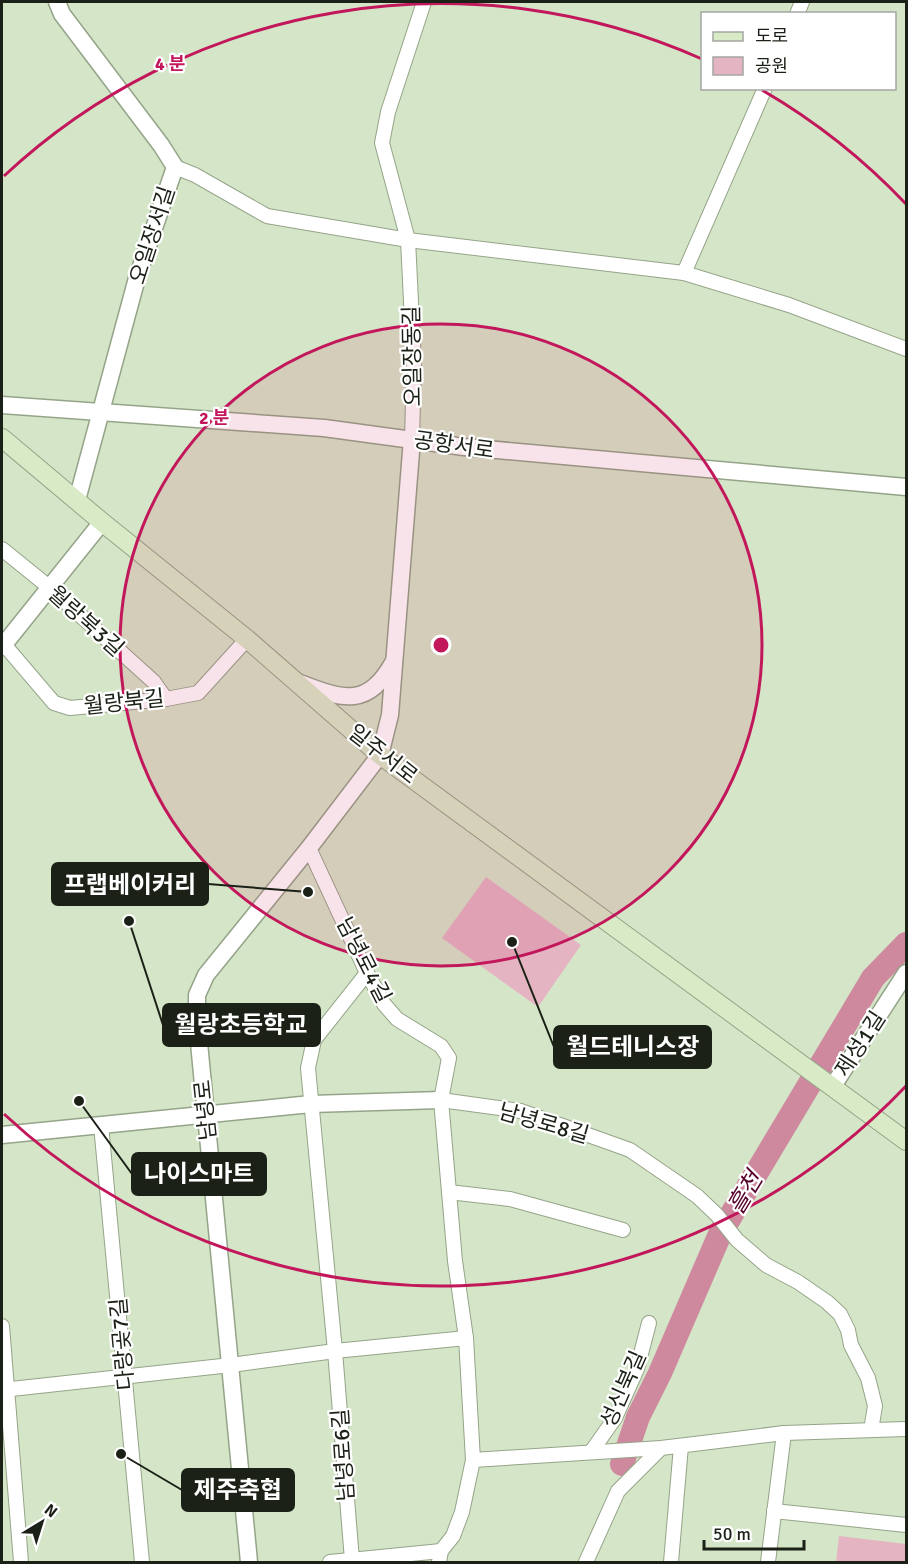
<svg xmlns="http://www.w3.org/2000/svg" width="908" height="1564" viewBox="0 0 908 1564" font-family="Signika,'Noto Sans KR',sans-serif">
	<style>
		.green { fill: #e5b4c2 }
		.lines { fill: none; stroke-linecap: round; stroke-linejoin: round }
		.river { stroke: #ce899e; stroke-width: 24 }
		.minor-casing { stroke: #95a488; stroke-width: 16 }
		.tertiary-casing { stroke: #95a488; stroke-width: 19 }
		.secondary-casing { stroke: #95a488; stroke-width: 20 }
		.minor { stroke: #fff; stroke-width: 14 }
		.tertiary { stroke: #fff; stroke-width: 16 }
		.secondary { stroke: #d9ebc6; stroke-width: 18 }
		.ring { fill: none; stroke: #c2185b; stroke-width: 3 }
		.labels { text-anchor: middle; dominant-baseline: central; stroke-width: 4.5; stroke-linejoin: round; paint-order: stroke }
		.street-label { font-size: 22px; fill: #1b2116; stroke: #fff }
		.water-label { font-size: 24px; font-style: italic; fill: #57022b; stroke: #fff }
		.centre { fill: #c2185b; stroke: #fff; stroke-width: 3 }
		.ring-label { font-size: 18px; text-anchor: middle; font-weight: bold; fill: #c2185b; stroke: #fff; stroke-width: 4.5; stroke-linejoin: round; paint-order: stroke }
		.leader { fill: none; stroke: #1b2116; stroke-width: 2 }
		.callout-dot { fill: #1b2116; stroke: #fff; stroke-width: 2 }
		.callout { fill: #1b2116; stroke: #1b2116; stroke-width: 2 }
		.callout-label { font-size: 24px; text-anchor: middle; font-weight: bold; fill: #fff }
	</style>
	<rect width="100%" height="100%" fill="#d5e6c8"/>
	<g class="green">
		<polygon points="486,877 581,945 538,1007 442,938"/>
		<polygon points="839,1536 906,1544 906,1562 836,1562"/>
	</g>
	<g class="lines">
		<polyline class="river" points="622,1464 638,1417 660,1373 720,1234 873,978 906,944"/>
		<g class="minor-casing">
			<g id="minor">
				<polyline points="797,14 802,2"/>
				<polyline points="175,167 195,175 267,216 408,240 684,273 789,305 906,349"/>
				<polyline points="684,273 765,88"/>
				<polyline points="412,439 414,363 408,240 382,143 388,112 424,2"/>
				<polyline points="2,549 49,587 154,682 166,699"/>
				<polyline points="2,642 54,703 70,708 166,699 198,693 247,639"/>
				<polyline points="309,848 367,973 384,1004 397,1019 441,1046 449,1058 441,1100 455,1261 466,1338 473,1460 462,1512 453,1536 441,1551 439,1562"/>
				<polyline points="441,1100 521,1111 630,1150 697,1196 717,1215 737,1240 766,1265 798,1282 827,1302 840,1314 848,1330 851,1345 868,1378 875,1406 871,1430"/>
				<polyline points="101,1125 142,1562"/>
				<polyline points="449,1192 510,1199 623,1230"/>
				<polyline points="2,1326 21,1562"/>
				<polyline points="2,1390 231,1365 335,1351 466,1338"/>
				<polyline points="591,1452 615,1418 637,1369 649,1323"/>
				<polyline points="473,1460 661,1448 784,1433 906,1429"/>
				<polyline points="774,1511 906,1525"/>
				<polyline points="352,1560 335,1351 308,1068 314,1040 367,973"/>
				<polyline points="330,1562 441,1551"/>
				<polyline points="586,1562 618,1491 661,1448"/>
				<polyline points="671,1562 681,1446"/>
				<polyline points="768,1562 784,1433"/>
			</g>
		</g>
		<g class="tertiary-casing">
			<g id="tertiary">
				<polyline points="57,2 62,14 161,145 175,167 137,278 77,500"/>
				<polyline points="2,405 324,428 464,447 906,487"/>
				<polyline points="2,647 102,522"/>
				<path d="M300 683C344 700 368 708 394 661"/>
				<polyline points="833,1086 906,973"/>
				<polyline points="2,1135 311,1104 441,1100"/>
				<polyline points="249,1562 197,1022 197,995 206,975 309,848 380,755 390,715 412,439"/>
			</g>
		</g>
		<g class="secondary-casing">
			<polyline id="secondary" points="2,438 102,522 247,639 380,755 906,1141"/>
		</g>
		<use href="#minor" class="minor"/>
		<use href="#tertiary" class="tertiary"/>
		<use href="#secondary" class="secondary"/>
	</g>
	<circle cx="441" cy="645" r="321" fill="#c2185b" fill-opacity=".12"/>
	<g class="ring">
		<circle cx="441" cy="645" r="321"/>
		<path d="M906 1086A641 641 0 0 1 4 1114M4 176A641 641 0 0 1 702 59M762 90A641 641 0 0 1 906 204"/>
	</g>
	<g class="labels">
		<g class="street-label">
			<text transform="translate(152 235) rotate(-72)">오일장서길</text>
			<text transform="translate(412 356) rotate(-91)">오일장동길</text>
			<text transform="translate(454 445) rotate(8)">공항서로</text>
			<text transform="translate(86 621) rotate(42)">월랑북3길</text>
			<text transform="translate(124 702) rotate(-6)">월랑북길</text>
			<text transform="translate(383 754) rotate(38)">일주서로</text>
			<text transform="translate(364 960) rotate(63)">남녕로4길</text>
			<text transform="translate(860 1044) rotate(-57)">제성1길</text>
			<text transform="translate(205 1110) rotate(-96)">남녕로</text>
			<text transform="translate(544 1123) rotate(16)">남녕로8길</text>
			<text transform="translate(122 1344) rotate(-95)">다랑곶7길</text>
			<text transform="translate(623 1389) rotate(-66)">성신북길</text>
			<text transform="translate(343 1455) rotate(-94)">남녕로6길</text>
		</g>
		<g class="water-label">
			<text transform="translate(745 1193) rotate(-59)">흘천</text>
		</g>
	</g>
	<circle cx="441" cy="645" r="9" class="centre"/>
	<g class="ring-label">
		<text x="170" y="70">4 분</text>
		<text x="214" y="424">2 분</text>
	</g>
	<path class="leader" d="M308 892L208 884M129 921L163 1025M512 942L554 1047M79 1101L132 1174M121 1454L182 1490"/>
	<g class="callout-dot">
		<circle cx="308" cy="892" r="6"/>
		<circle cx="129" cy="921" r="6"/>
		<circle cx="512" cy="942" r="6"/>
		<circle cx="79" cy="1101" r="6"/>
		<circle cx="121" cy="1454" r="6"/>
	</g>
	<g class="callout">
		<rect x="52" y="863" width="156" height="42" rx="6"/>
		<rect x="163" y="1004" width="157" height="42" rx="6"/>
		<rect x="554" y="1026" width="157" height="42" rx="6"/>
		<rect x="132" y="1153" width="134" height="42" rx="6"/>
		<rect x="182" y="1469" width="112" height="42" rx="6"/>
	</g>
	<g class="callout-label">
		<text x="130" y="893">프랩베이커리</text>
		<text x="241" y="1033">월랑초등학교</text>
		<text x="633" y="1055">월드테니스장</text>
		<text x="199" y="1182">나이스마트</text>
		<text x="238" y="1498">제주축협</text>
	</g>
	<rect width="908" height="1564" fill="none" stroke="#1b2116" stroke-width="6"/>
	<rect x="701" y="12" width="195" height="78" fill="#ffffff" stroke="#a4a6a2" stroke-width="1.5"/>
	<rect x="713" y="32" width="30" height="9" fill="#d9ebc6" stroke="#a4a6a2" stroke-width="1.5"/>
	<text x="755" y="42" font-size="18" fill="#1b2116">도로</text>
	<rect x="713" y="57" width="30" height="18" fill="#e5b4c2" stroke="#a4a6a2" stroke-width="1.5"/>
	<text x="755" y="72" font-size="18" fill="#1b2116">공원</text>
	<g transform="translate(42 1522) rotate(38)" stroke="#ffffff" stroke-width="4.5" paint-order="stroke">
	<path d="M0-4.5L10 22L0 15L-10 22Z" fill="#1b2116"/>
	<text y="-9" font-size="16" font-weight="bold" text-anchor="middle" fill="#1b2116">N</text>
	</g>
	<path d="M704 1540v9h100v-9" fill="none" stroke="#1b2116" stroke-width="3"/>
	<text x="713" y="1540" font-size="18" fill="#1b2116" stroke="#ffffff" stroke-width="4.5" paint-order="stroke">50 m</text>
</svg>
